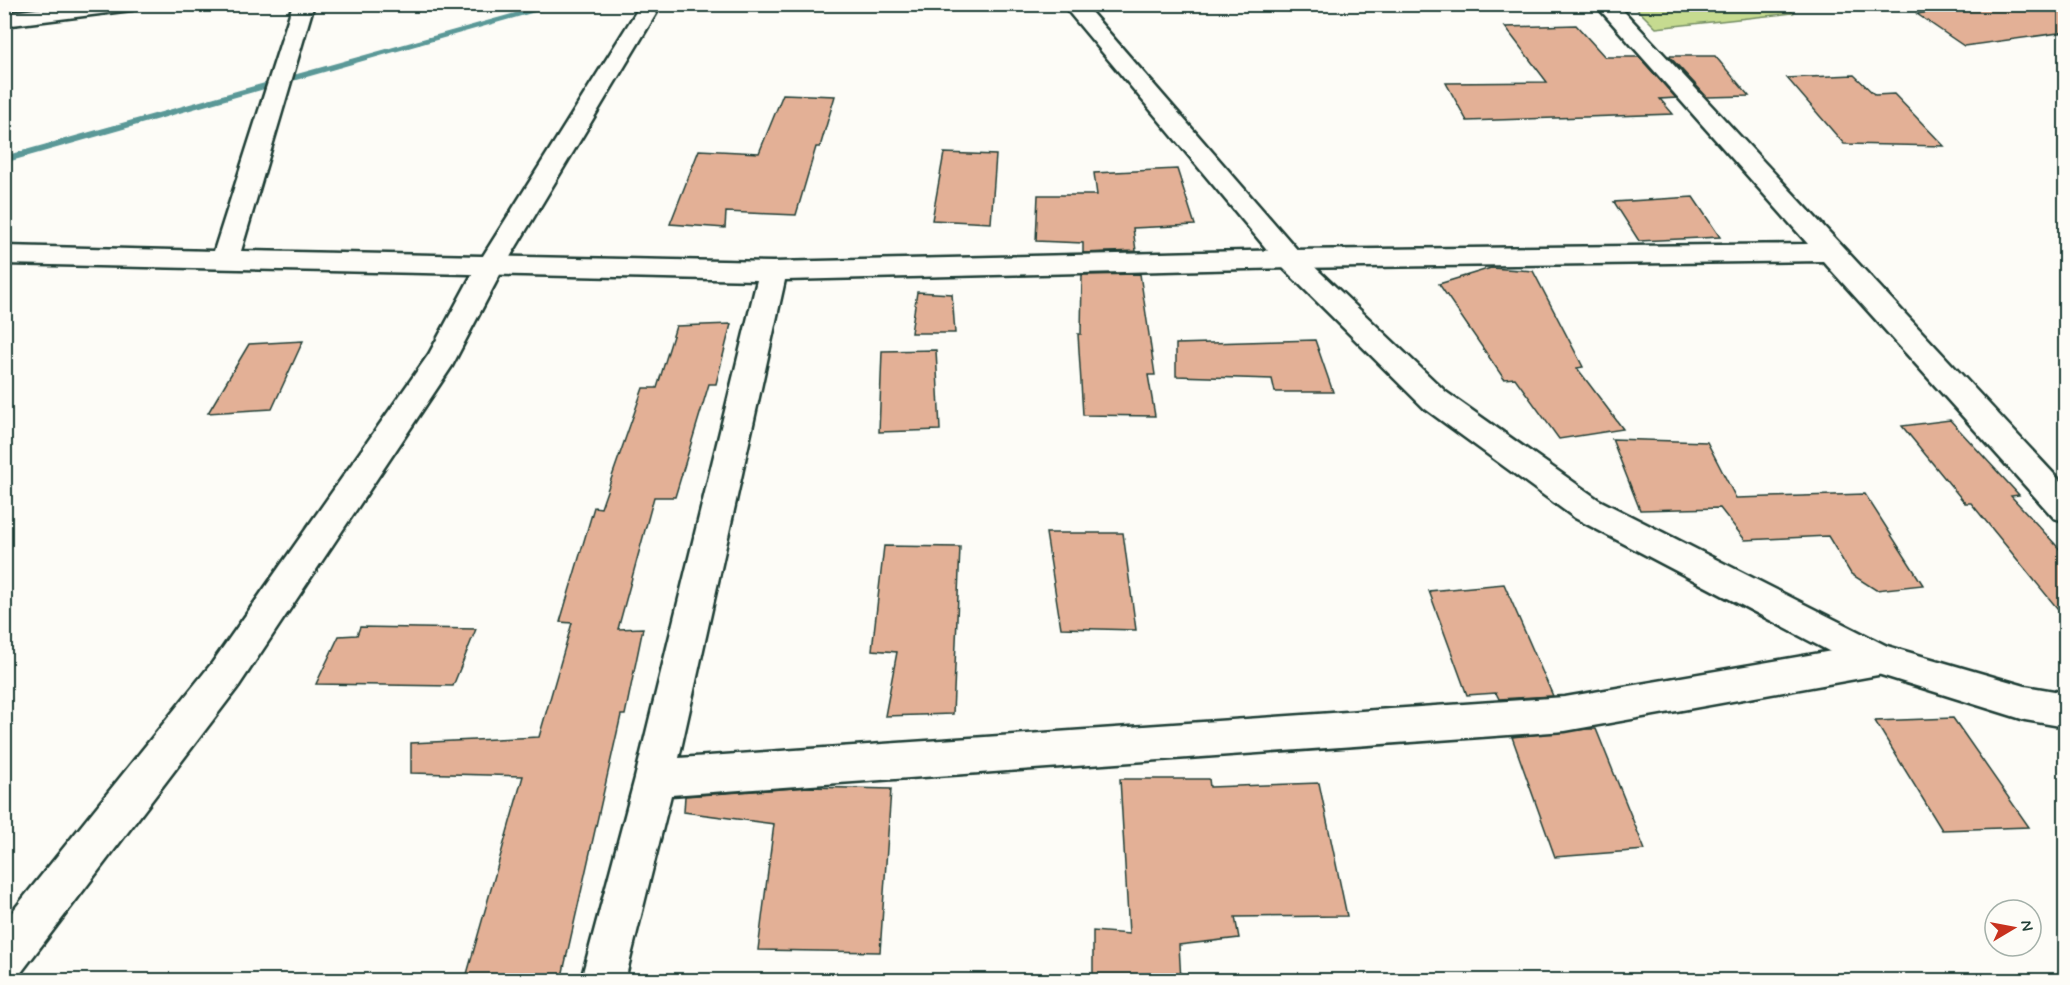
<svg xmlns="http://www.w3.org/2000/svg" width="2070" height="985" viewBox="0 0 2070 985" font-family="Mynerve,sans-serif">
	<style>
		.green { fill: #c6db90; stroke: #728c62; stroke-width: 1.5 }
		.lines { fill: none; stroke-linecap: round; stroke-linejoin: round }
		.stream { fill: #5a9897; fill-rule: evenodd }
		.building { fill: #e3b096; stroke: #1f3d34; stroke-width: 1.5 }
		.minor-casing { stroke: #1f3d34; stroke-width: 5 }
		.tertiary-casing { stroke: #1f3d34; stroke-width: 5 }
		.minor { fill: #fdfcf7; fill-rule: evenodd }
		.tertiary { fill: #fdfcf7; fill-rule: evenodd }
	</style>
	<rect width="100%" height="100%" fill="#fdfcf7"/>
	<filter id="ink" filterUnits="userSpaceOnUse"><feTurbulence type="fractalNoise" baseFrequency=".0167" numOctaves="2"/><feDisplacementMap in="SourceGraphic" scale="12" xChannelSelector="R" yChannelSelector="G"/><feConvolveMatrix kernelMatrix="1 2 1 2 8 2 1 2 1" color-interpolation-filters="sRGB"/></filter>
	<g filter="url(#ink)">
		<polygon class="green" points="1633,5 1785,5 1793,13 1656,28"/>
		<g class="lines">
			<polygon class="stream" points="547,4 563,4 4,163 4,156"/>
		</g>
		<g class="building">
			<polygon points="1981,4 2066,4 2066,32 1964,46 1917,14"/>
			<polygon points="1576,25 1605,57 1639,57 1676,98 1660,99 1673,114 1467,121 1446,83 1547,82 1505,27"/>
			<polygon points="1669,56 1715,56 1749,96 1707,97"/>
			<polygon points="1854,75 1875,95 1894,94 1944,146 1844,144 1787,78"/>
			<polygon points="783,94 835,96 820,147 816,147 796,215 726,212 725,228 670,224 699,150 759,153"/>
			<polygon points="944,153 996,155 991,223 932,220"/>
			<polygon points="1177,169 1195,225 1133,228 1136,251 1083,253 1083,243 1036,241 1038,195 1097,195 1094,173"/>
			<polygon points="1693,197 1720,237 1639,241 1614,202"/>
			<polygon points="1491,268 1533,271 1583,367 1577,368 1623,429 1559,439 1515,378 1504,379 1439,284"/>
			<polygon points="1140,274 1155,375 1148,375 1155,416 1083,415 1078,334 1081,334 1082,275"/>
			<polygon points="917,292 952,294 955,333 911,333"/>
			<polygon points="731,324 716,384 709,384 675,497 654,497 618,629 643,628 625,715 621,715 561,981 465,981 523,776 411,773 411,743 539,737 572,623 560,622 594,507 601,508 643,388 657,388 676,326"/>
			<polygon points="1315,340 1333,392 1275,392 1272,379 1176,376 1176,344"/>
			<polygon points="303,341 272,409 208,413 249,344"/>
			<polygon points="936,350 940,430 879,432 882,351"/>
			<polygon points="1950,420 2019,495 2011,496 2066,556 2066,619 1971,503 1965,503 1902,426"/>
			<polygon points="1612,439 1707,442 1736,498 1865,494 1923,585 1876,590 1851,574 1828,536 1745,540 1720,508 1640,510"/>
			<polygon points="1046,533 1123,533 1136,630 1061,628"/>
			<polygon points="884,546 960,547 953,714 885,716 897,652 872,650"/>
			<polygon points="1504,584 1553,696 1499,699 1496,693 1467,695 1429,591"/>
			<polygon points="360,627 476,629 453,686 316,684 339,636 357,635"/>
			<polygon points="1953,718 2029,827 1942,830 1875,721"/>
			<polygon points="1586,729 1596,729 1645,850 1555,857 1512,737"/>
			<polygon points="1120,779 1209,779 1210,787 1319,783 1347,916 1235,917 1239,938 1179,945 1181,981 1093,981 1093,931 1129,934"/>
			<polygon points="808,787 891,789 880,952 758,950 774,824 684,812 685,796"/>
		</g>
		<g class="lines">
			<g class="minor-casing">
				<g id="minor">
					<polygon points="77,4 142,4 139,8 132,10 4,26 4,13"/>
					<polygon points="293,4 314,4 241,251 773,262 1290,250 1808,244 1595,4 1617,4 2066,487 2066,522 2054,518 1823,261 1290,268 785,280 679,758 1565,697 1878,643 1891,648 1897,659 1891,670 1878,675 1565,731 671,795 625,980 581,980 635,778 757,280 4,264 4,246 214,251"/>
				</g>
			</g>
			<g class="tertiary-casing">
				<g id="tertiary">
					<polygon points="641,4 662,4 504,267 452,366 238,687 20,974 4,980 4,922 212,663 429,354 476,267"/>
					<polygon points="1062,4 1084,4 1300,253 1446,392 1599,500 1887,646 2025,686 2066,693 2066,727 2025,720 1865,670 1575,518 1424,408 1280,265"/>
				</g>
			</g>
			<use href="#minor" class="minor"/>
			<use href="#tertiary" class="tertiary"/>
		</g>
	</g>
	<rect width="2070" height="985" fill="none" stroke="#fdfcf7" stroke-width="24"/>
	<rect x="12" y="12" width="2046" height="961" fill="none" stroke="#1f3d34" stroke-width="2" filter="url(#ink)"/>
	<g transform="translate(2013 928) rotate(80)"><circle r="28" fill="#fdfcf7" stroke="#a4b0a9" stroke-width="1.5"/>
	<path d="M0-4.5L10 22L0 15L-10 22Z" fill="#c8321e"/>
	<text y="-9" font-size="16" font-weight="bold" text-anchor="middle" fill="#1f3d34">N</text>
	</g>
</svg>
